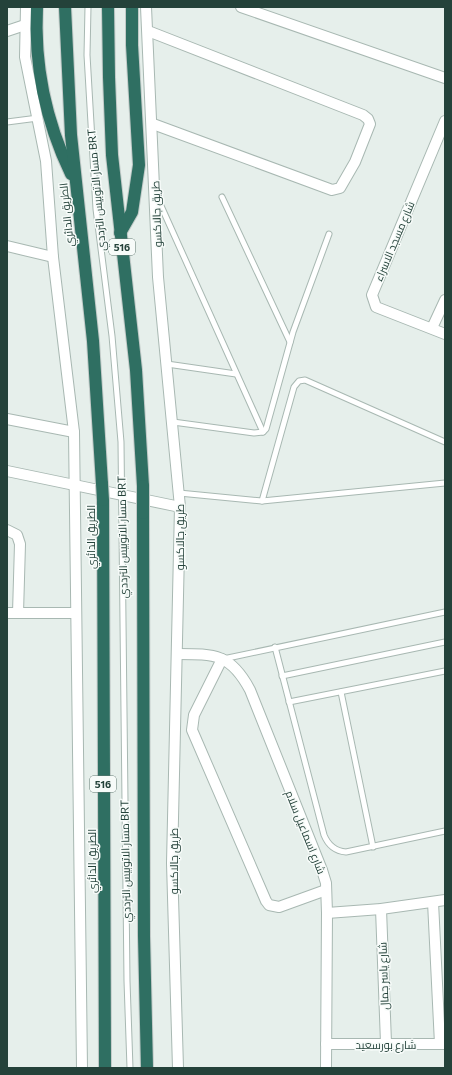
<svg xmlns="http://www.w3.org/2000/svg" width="452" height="1075" viewBox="0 0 452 1075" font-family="Commissioner,Cairo,sans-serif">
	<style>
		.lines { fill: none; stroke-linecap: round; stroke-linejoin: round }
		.lane-casing { stroke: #a8b8b2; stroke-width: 7 }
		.street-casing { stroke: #a8b8b2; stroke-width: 12 }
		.highway-casing { stroke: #c2cac8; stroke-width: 14 }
		.lane { stroke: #fff; stroke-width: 5 }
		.street { stroke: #fff; stroke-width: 10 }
		.highway { stroke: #2f6f62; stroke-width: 12 }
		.highway-bridge-casing { stroke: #c2cac8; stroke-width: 14; stroke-linecap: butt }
		.highway-bridge { stroke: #2f6f62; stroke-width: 12 }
		.labels { text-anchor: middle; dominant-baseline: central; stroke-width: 3; stroke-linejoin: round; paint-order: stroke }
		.shield { fill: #f7fbf9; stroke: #637a73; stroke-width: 1 }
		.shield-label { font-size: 10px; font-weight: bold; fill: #24423a }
		.street-label { font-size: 11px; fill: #24423a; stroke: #f7fbf9 }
	</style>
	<rect width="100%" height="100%" fill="#e6efeb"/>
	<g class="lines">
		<g class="lane-casing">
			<g id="lane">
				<polyline points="88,7 87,55 96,209 112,336 121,442 127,981 130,1068"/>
				<polyline points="7,122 38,118"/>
				<polyline points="157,197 263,432"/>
				<polyline points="222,197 290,342"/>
				<polyline points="167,364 236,374"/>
				<polyline points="173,422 254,433 263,432 266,429 293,332 329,234"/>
				<polyline points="179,493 262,501 445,483"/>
				<polyline points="262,501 294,387 299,381 305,380 445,442"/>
				<path d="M275 647 324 835C328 845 335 851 346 852L445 831"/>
				<polyline points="223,659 445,612"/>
				<polyline points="282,676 445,642"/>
				<polyline points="341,692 373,847"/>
				<polyline points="289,702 445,671"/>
			</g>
		</g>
		<g class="street-casing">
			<g id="street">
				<polyline points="26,7 25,57 46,161 53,257 74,432 82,1068"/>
				<polyline points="146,7 158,277 180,507 172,863 178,1068"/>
				<polyline points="241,7 445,78"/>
				<polyline points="7,31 25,25"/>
				<polyline points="148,31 363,115 368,119 370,124 355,162 340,188 332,190 153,124"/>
				<polyline points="445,121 372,295 376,307 445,334"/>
				<polyline points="7,246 53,257"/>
				<polyline points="432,328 445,300"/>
				<polyline points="7,419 74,432"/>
				<polyline points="7,471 180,507"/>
				<polyline points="7,530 17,535 20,544 18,613"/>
				<polyline points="7,613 76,613"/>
				<path d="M178 654C215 654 231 654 250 690L322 870 326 883 327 913 326 1068"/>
				<polyline points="222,659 194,715 192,730 266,901 269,905 279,907 326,890"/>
				<polyline points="433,902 440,1044"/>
				<polyline points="381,909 386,1043"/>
				<polyline points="327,913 381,909 445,900"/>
				<polyline points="326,1044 445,1044"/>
			</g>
		</g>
		<g class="highway-casing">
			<g id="highway">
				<path d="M37 7C34 65 46 122 71 174"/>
				<polyline points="65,7 71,135 93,341 102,484"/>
				<polyline points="108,7 109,77 112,155 136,370 143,486"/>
				<polyline points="120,233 132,212 139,165 132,45 132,7"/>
				<polyline points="103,500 105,1068"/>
				<polyline points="143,513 144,936 147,1068"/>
			</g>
		</g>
		<use href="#lane" class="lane"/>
		<use href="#street" class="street"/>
		<use href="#highway" class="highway"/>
		<g class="highway-bridge-casing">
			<g id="highway-bridge">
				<polyline points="102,484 103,500"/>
				<polyline points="143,513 143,486"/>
			</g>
		</g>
		<use href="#highway-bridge" class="highway-bridge"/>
	</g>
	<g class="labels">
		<g class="shield">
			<rect x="109" y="239" width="26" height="16" rx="3"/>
			<rect x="90" y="776" width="26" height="16" rx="3"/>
		</g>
		<g class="shield-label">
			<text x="122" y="247">516</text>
			<text x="103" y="784">516</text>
		</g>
		<g class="street-label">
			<text transform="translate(96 190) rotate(-95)">مسار الاتوبيس الترددي BRT</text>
			<text transform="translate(156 214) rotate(-92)">طريق جالاكسو</text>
			<text transform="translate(66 215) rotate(-96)">الطريق الدائري</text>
			<text transform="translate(394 241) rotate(-67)">شارع مسجد الاسراء</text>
			<text transform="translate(90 537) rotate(-90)">الطريق الدائري</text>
			<text transform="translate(122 537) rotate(-91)">مسار الاتوبيس الترددي BRT</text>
			<text transform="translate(179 537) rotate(-90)">طريق جالاكسو</text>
			<text transform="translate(306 832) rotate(68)">شارع اسماعيل سلام</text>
			<text transform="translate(91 861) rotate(-90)">الطريق الدائري</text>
			<text transform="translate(125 861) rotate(-91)">مسار الاتوبيس الترددي BRT</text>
			<text transform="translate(173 861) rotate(-90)">طريق جالاكسو</text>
			<text transform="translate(383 976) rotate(-92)">شارع ياسر جمال</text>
			<text x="386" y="1044">شارع بورسعيد</text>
		</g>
	</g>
	<rect width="452" height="1075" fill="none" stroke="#24423a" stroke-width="16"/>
</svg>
